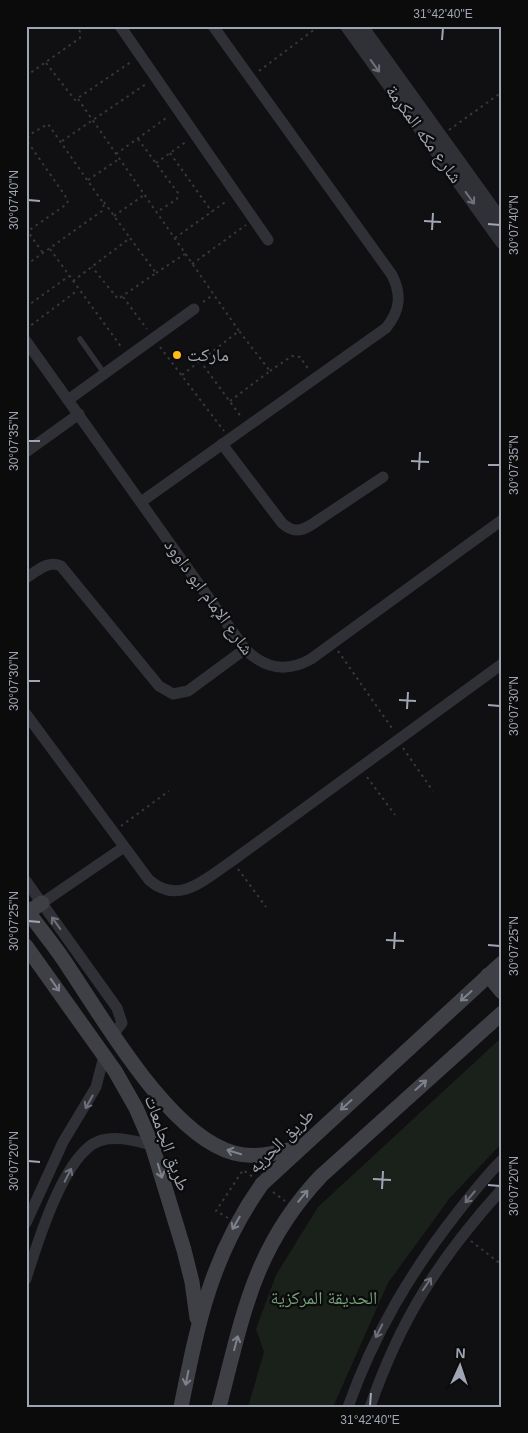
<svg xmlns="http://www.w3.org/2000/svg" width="528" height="1433" viewBox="0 0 528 1433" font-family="Helvetica,'Noto Naskh Arabic',sans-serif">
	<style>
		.green { fill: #1a211b }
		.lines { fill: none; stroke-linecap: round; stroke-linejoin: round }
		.path { stroke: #36383d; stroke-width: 2; stroke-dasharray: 2.5 4; stroke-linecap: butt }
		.service { stroke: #303136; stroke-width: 5.5 }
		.minor { stroke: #303136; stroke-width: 11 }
		.tertiary { stroke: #303136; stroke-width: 14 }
		.secondary { stroke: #3e4046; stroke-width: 15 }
		.oneway { stroke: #6e717b }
		.oneway2 { stroke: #7e828d }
		.ticks { fill: none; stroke: #a0a5b3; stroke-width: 2 }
		.poi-dot { fill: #fdbc1b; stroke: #0b0b0c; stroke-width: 2 }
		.labels { text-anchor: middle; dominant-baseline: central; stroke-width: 4.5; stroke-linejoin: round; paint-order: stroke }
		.street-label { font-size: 18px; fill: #a0a5b3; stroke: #0b0b0c }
		.poi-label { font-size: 18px; fill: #a0a5b3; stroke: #0b0b0c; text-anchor: start }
		.park-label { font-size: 18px; fill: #75a07a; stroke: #0b0b0c }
		.neatline { fill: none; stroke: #a0a5b3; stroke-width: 2 }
		.ticks-label { font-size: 12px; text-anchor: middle; fill: #a0a5b3 }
	</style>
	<rect width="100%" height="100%" fill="#100f11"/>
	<polygon class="green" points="502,1037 502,1143 449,1199 388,1283 333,1407 248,1407 264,1352 256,1329 276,1275 318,1207"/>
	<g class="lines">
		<g class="path">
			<polyline points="46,63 75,100 131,62"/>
			<polyline points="259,71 319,26"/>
			<polyline points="26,76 80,38 80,32 76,26"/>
			<polyline points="78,99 239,331"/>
			<polyline points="449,130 502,92"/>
			<polyline points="138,139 178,193 177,199 157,212"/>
			<polyline points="62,141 146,84"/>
			<polyline points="170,153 212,212"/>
			<polyline points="116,154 169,116"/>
			<polyline points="156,163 187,141"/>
			<polyline points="88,180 119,159"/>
			<polyline points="104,202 130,238"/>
			<polyline points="114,216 144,195"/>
			<polyline points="26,229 43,253"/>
			<polyline points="175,238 228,200"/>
			<polyline points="50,249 122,348"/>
			<polyline points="192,264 246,225"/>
			<polyline points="26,265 102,211 104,204 48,124 29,135 27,141 68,200 67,204 28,231"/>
			<polyline points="156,273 185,254"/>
			<polyline points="73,281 130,238 156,273 118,299 92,267"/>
			<polyline points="123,297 147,329"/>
			<polyline points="203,302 213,295"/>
			<polyline points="26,307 69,276"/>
			<polyline points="26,329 78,290"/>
			<polyline points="160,347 224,431"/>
			<polyline points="270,371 292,356 300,357 309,370"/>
			<polyline points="182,375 200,361"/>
			<polyline points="230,401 270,371 239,331 200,361 242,418"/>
			<polyline points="338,651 394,731"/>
			<polyline points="403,748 433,791"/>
			<polyline points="367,777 395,815"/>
			<polyline points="121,826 169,791"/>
			<polyline points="238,869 266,907"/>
			<polyline points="273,1192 285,1201"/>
			<polyline points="228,1218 216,1211 243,1170 253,1177"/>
			<polyline points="471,1241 502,1265"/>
		</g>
		<polyline class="service" points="80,339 104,373"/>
		<g class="minor">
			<polyline points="120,26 268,240"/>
			<path d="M26 341 245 649C265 669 286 673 311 659L502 520"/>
			<polyline points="68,400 194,309"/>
			<path d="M222 444 282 523C292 532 300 532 311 525L383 477"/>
			<polyline points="26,452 79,414"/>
			<path d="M141 502 386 328C400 311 402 295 392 275L213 26"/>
			<path d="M26 578C37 571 48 560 61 566L159 686 173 694 188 691 245 649"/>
			<path d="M26 714 149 880C179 906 205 879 232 861L502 664"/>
			<polyline points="26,881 117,1008 122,1023 113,1035"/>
			<polyline points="42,903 124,847"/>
			<polyline points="26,1223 63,1142 96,1087 104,1056"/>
			<path d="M26 1279C37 1244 64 1154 99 1141 116 1135 135 1141 152 1145"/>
			<path d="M348 1407C374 1334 410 1273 457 1213 471 1195 486 1176 502 1160"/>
			<path d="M370 1407C401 1318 439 1259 502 1189"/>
		</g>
		<g class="tertiary">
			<polyline points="347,26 502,242"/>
			<polyline points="361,26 502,222"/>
		</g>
		<g class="secondary">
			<path d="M26 909C40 929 56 947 69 968 104 1020 170 1136 234 1153 256 1159 276 1153 297 1148"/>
			<polyline points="28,912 42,903"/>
			<polyline points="26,946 115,1071 136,1108 152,1145 184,1250 192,1282 197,1318"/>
			<polyline points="488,975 502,992"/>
			<path d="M181 1407C198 1322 211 1256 262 1184L502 963"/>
			<path d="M219 1407C243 1316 253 1248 321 1176L502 1013"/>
		</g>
	</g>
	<defs><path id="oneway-shaft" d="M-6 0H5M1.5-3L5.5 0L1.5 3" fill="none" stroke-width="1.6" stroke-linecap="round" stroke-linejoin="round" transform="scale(1.25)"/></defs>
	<g class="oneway">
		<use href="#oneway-shaft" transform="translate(375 66) rotate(54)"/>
		<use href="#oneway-shaft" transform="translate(470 198) rotate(54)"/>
		<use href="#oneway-shaft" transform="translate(56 923) rotate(-126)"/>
		<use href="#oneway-shaft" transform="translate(89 1102) rotate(119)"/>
		<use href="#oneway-shaft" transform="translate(68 1175) rotate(-63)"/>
		<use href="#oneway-shaft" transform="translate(470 1197) rotate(130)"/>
		<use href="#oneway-shaft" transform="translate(427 1284) rotate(-56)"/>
		<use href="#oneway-shaft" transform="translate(379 1331) rotate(117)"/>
	</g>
	<g class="oneway2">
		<use href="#oneway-shaft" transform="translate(55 985) rotate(55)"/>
		<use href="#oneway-shaft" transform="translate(466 996) rotate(138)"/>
		<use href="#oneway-shaft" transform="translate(421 1085) rotate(-42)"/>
		<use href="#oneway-shaft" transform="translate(346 1105) rotate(138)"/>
		<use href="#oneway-shaft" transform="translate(234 1152) rotate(-163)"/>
		<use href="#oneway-shaft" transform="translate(160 1171) rotate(73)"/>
		<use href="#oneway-shaft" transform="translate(303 1196) rotate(-50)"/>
		<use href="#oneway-shaft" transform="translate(236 1223) rotate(120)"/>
		<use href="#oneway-shaft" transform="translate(236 1343) rotate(-75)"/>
		<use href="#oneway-shaft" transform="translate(187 1378) rotate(101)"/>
	</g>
	<path class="ticks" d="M442 40 443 28M28 200 40 201M424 221 441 222M488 224 500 225M432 230 433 213M28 441H40M411 461 429 462M488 465H500M419 470 420 452M28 681H40M399 700 416 701M488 705 500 706M407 709 408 692M28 921 40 922M386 940 404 941M488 945 500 946M394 949 395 932M28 1161 40 1162M373 1179 391 1180M488 1185 500 1186M382 1189 383 1171M370 1406 371 1393"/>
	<circle class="poi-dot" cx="177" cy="355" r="5"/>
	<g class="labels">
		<g class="street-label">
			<text transform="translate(424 134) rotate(54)">شارع مكه المكرمة</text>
			<text transform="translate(209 597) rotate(54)">شارع الإمام ابو داوود</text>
			<text transform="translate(281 1141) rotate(-44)">طريق الحريه</text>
			<text transform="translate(167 1143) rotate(70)">طريق الجامعات</text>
		</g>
		<g class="poi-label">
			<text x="187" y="355">ماركت</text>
		</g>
		<g class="park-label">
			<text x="324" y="1298">الحديقة المركزية</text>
		</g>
	</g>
	<rect width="528" height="1433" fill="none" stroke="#0b0b0c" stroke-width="55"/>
	<g transform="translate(460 1366) rotate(3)" stroke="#0b0b0c" stroke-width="4" paint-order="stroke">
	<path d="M0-4L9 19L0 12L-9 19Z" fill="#a0a5b3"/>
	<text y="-8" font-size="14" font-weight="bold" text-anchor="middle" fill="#a0a5b3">N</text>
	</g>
	<rect x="28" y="28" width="472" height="1378" class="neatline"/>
	<g class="ticks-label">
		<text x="443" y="18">31°42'40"E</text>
		<text transform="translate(14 200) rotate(-90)" y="4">30°07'40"N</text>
		<text transform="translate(514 225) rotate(-90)" y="4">30°07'40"N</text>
		<text transform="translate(14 441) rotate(-90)" y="4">30°07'35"N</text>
		<text transform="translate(514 465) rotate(-90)" y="4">30°07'35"N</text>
		<text transform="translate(14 681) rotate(-90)" y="4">30°07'30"N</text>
		<text transform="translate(514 706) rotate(-90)" y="4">30°07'30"N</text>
		<text transform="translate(14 921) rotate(-90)" y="4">30°07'25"N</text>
		<text transform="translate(514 946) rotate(-90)" y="4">30°07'25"N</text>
		<text transform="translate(14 1161) rotate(-90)" y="4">30°07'20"N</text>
		<text transform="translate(514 1186) rotate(-90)" y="4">30°07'20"N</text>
		<text x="370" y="1424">31°42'40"E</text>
	</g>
</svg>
